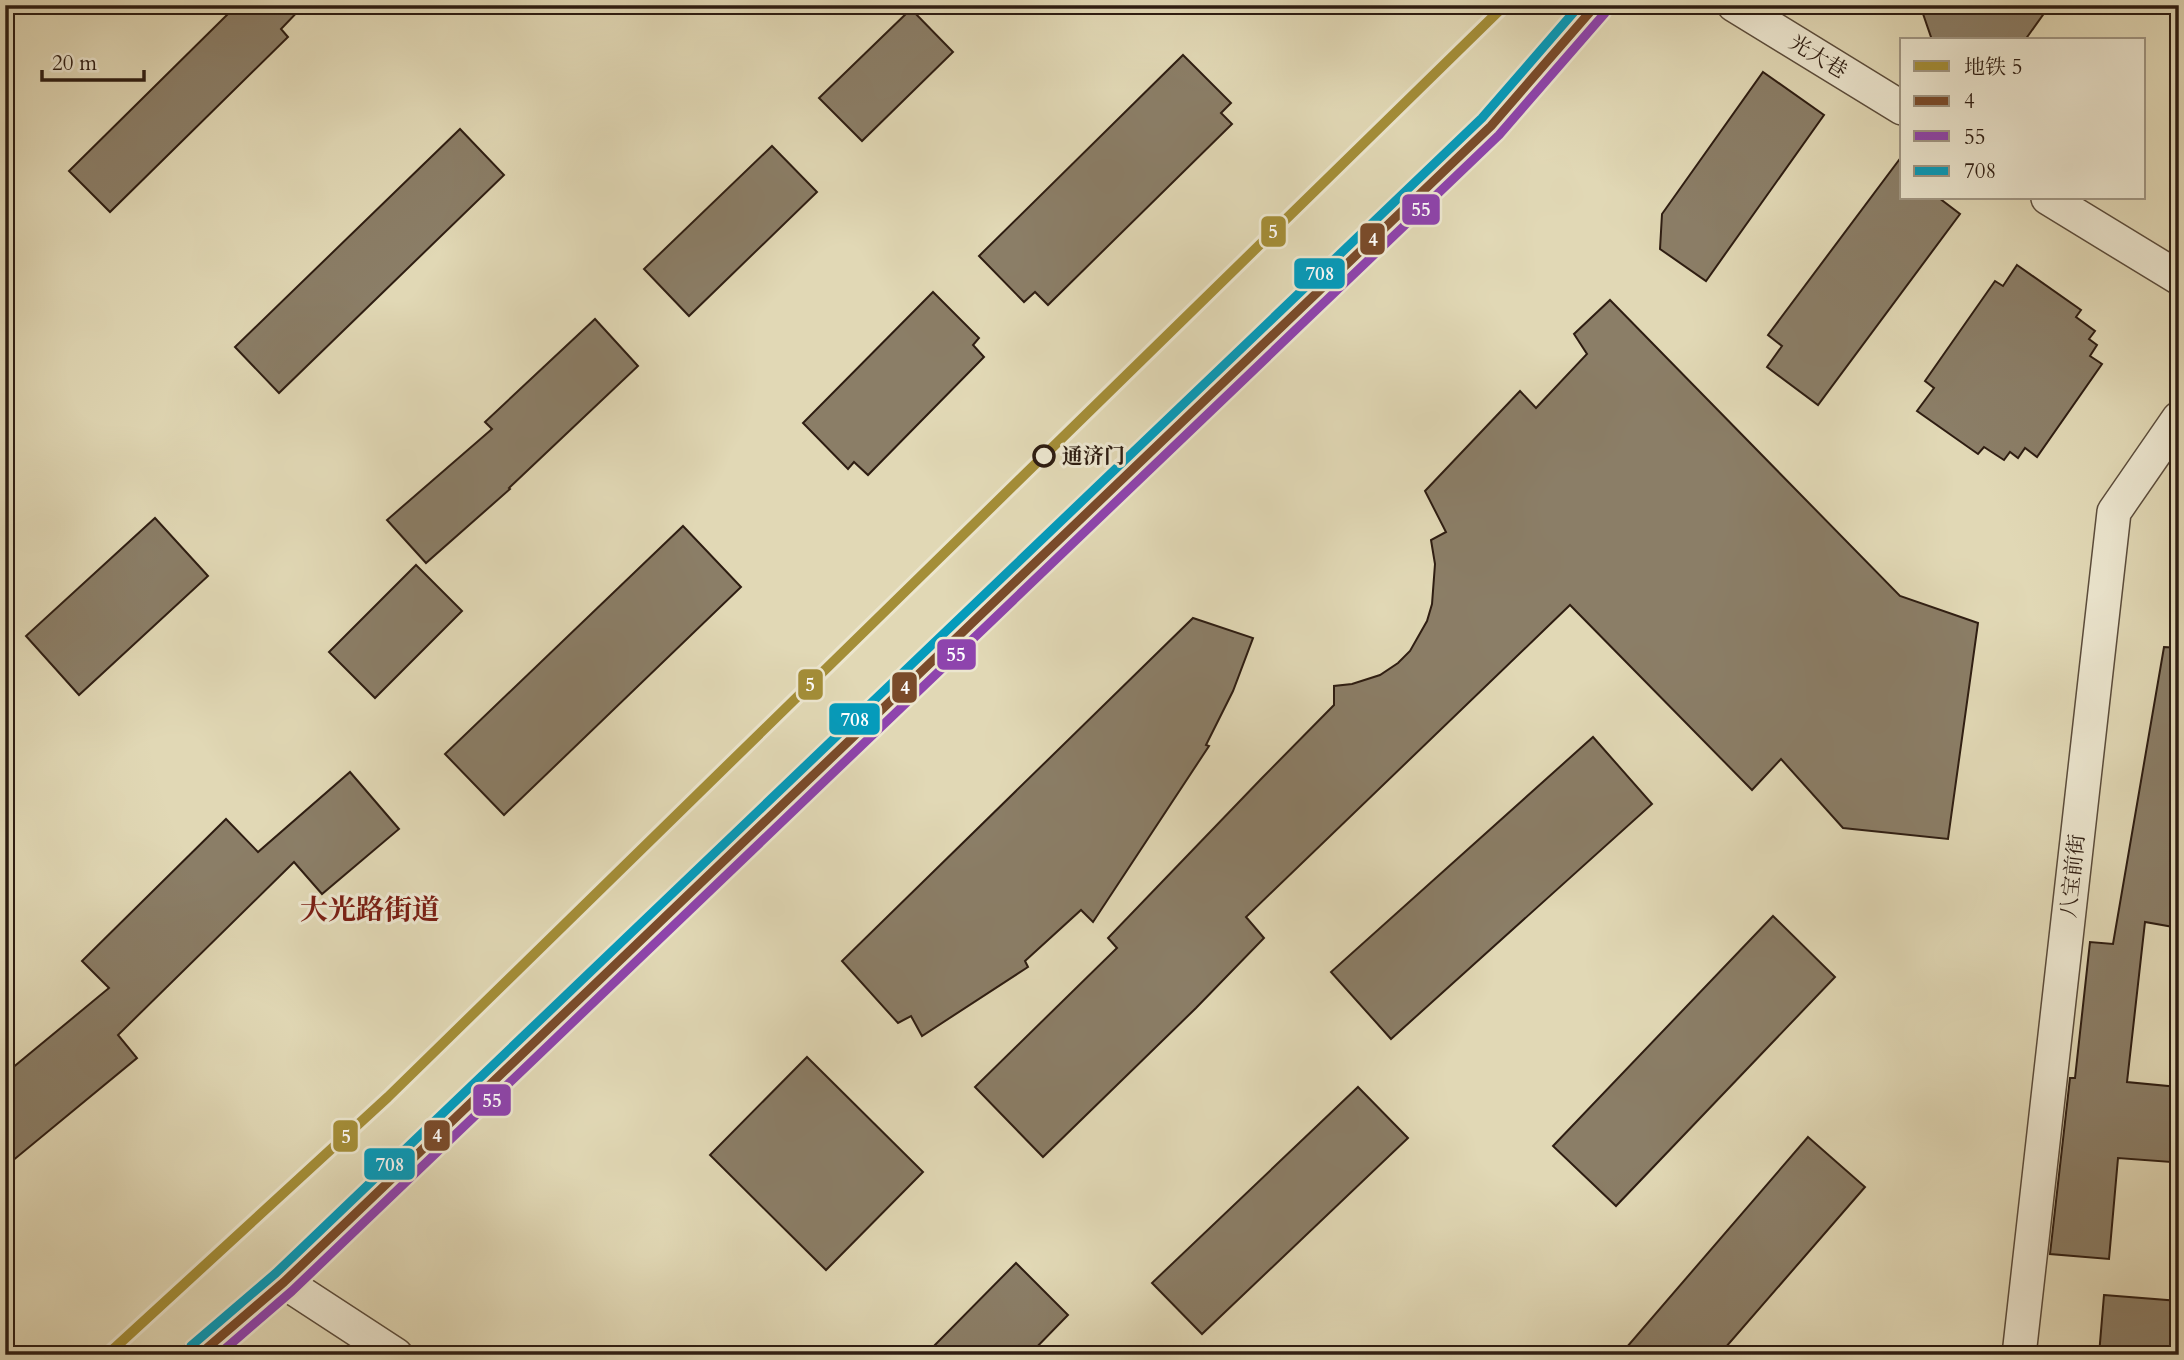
<svg xmlns="http://www.w3.org/2000/svg" width="2184" height="1360" viewBox="0 0 2184 1360" font-family="Cardo,'Noto Serif SC',serif">
	<style>
		.building { fill: #8b7e67; stroke: #2e1d12; stroke-width: 2 }
		.lines { fill: none; stroke-linecap: round; stroke-linejoin: round }
		.minor-casing { stroke: #5b4c3b; stroke-width: 36 }
		.minor { stroke: #ece6cf; stroke-width: 33 }
		.bus-1-casing { stroke: #ece6cf; stroke-width: 14 }
		.bus-2-casing { stroke: #ece6cf; stroke-width: 14 }
		.bus-3-casing { stroke: #ece6cf; stroke-width: 14 }
		.bus-1 { stroke: #7a4b2a; stroke-width: 9 }
		.bus-2 { stroke: #8e44ad; stroke-width: 9 }
		.bus-3 { stroke: #059bbb; stroke-width: 9 }
		.metro-1-casing { stroke: #ece6cf; stroke-width: 16 }
		.metro-1 { stroke: #a48e38; stroke-width: 10 }
		.stop-dot { fill: #ece6cf; stroke: #2e1d12; stroke-width: 3.5 }
		.labels { text-anchor: middle; dominant-baseline: central; stroke-width: 6; stroke-linejoin: round; paint-order: stroke }
		.street-label { font-size: 21px; fill: #2e1d12; stroke: #ece6cf }
		.stop-label { font-size: 21px; font-weight: bold; fill: #2e1d12; stroke: #ece6cf; text-anchor: start }
		.district-label { font-size: 28px; font-weight: bold; fill: #7a1f14; stroke: #ece6cf }
		.line-badge { stroke: #ece6cf; stroke-width: 2.5 }
		.badge-label { font-size: 19px; text-anchor: middle; font-weight: bold; fill: #fff }
	</style>
	<rect width="100%" height="100%" fill="#e1d8b5"/>
	<filter id="stains"><feTurbulence type="fractalNoise" baseFrequency=".00286" numOctaves="4"/><feColorMatrix values="0 0 0 0 .2 0 0 0 0 .09 0 0 0 0 .02 0 0 0 .5 -.17"/></filter>
	<radialGradient id="worn" r=".72"><stop offset=".6" stop-color="#630" stop-opacity="0"/><stop offset="1" stop-color="#630" stop-opacity=".3"/></radialGradient>
	<g class="building">
		<polygon points="237,5 304,5 281,29 288,37 110,212 69,171"/>
		<polygon points="1920,5 2050,5 2025,40 1932,40"/>
		<polygon points="911,9 953,52 862,141 819,98"/>
		<polygon points="1183,55 1231,103 1221,113 1232,124 1048,305 1035,292 1024,302 979,256"/>
		<polygon points="1763,72 1824,115 1706,281 1660,249 1662,214"/>
		<polygon points="460,129 504,175 279,393 235,347"/>
		<polygon points="772,146 817,192 689,316 644,269"/>
		<polygon points="1902,156 1902,198 1939,198 1960,214 1818,405 1767,367 1782,346 1768,335"/>
		<polygon points="2017,265 2081,310 2076,317 2095,331 2089,339 2097,345 2090,356 2102,364 2037,457 2025,448 2018,458 2010,452 2004,460 1984,447 1978,454 1917,411 1934,388 1925,381 1995,281 2003,286"/>
		<polygon points="933,292 979,338 973,345 984,357 868,475 854,462 848,469 803,423"/>
		<polygon points="1610,300 1900,596 1978,623 1948,839 1843,828 1781,759 1752,790 1570,605 1246,917 1264,938 1196,1008 1043,1157 975,1087 1117,948 1108,938 1262,778 1334,705 1334,686 1352,684 1380,675 1398,663 1410,651 1427,621 1432,604 1435,564 1431,540 1446,532 1425,491 1520,391 1536,408 1587,354 1574,334"/>
		<polygon points="595,319 638,366 509,488 510,489 426,563 387,520 492,429 485,422"/>
		<polygon points="155,518 208,576 79,695 26,636"/>
		<polygon points="683,526 741,587 504,815 445,754"/>
		<polygon points="416,565 462,611 375,698 329,652"/>
		<polygon points="1193,618 1253,638 1233,691 1206,745 1209,746 1093,922 1081,910 1025,961 1028,967 922,1036 911,1016 898,1023 842,961"/>
		<polygon points="2164,647 2179,648 2179,928 2145,922 2127,1082 2178,1087 2171,1162 2118,1158 2109,1259 2050,1254 2070,1078 2075,1078 2090,942 2113,944"/>
		<polygon points="1593,737 1652,804 1391,1039 1331,972"/>
		<polygon points="350,772 399,829 322,894 294,862 118,1035 137,1058 5,1167 5,1074 109,988 82,961 226,819 258,852"/>
		<polygon points="1773,916 1835,977 1616,1206 1553,1146"/>
		<polygon points="807,1057 923,1172 826,1270 710,1155"/>
		<polygon points="1358,1087 1408,1138 1202,1334 1152,1283"/>
		<polygon points="1808,1137 1865,1187 1719,1355 1620,1355"/>
		<polygon points="1016,1263 1068,1315 1029,1355 925,1355"/>
		<polygon points="2104,1295 2179,1301 2179,1355 2099,1355"/>
	</g>
	<g class="lines">
		<g class="minor-casing">
			<g id="minor">
				<polyline points="1734,5 1902,108"/>
				<polyline points="2048,198 2179,278"/>
				<polyline points="284,1282 396,1355"/>
				<polyline points="199,1355 284,1282 1491,126 1596,5"/>
				<polyline points="2019,1355 2114,512 2179,418"/>
			</g>
		</g>
		<use href="#minor" class="minor"/>
		<g class="bus-1-casing">
			<polyline id="bus-1" points="199,1355 284,1282 1491,126 1596,5"/>
		</g>
		<g class="bus-2-casing">
			<polyline id="bus-2" points="218,1355 292,1291 1499,135 1605,13"/>
		</g>
		<g class="bus-3-casing">
			<polyline id="bus-3" points="191,1346 276,1273 1482,118 1580,5"/>
		</g>
		<use href="#bus-1" class="bus-1"/>
		<use href="#bus-2" class="bus-2"/>
		<use href="#bus-3" class="bus-3"/>
		<g class="metro-1-casing">
			<polyline id="metro-1" points="107,1355 388,1097 1505,5"/>
		</g>
		<use href="#metro-1" class="metro-1"/>
	</g>
	<circle class="stop-dot" cx="1044" cy="456" r="10"/>
	<g class="labels">
		<g class="street-label">
			<text transform="translate(1818 57) rotate(31)">光大巷</text>
			<text transform="translate(2073 876) rotate(-84)">八宝前街</text>
		</g>
		<g class="stop-label">
			<text x="1062" y="456">通济门</text>
		</g>
		<g class="district-label">
			<text x="370" y="910">大光路街道</text>
		</g>
	</g>
	<g class="line-badge">
		<rect x="1401" y="193" width="40" height="33" rx="7" fill="#8e44ad"/>
		<rect x="1260" y="215" width="27" height="33" rx="7" fill="#a48e38"/>
		<rect x="1359" y="222" width="27" height="34" rx="7" fill="#7a4b2a"/>
		<rect x="1293" y="257" width="53" height="33" rx="7" fill="#059bbb"/>
		<rect x="936" y="638" width="41" height="33" rx="7" fill="#8e44ad"/>
		<rect x="797" y="668" width="27" height="33" rx="7" fill="#a48e38"/>
		<rect x="891" y="671" width="27" height="33" rx="7" fill="#7a4b2a"/>
		<rect x="828" y="702" width="53" height="34" rx="7" fill="#059bbb"/>
		<rect x="472" y="1083" width="40" height="34" rx="7" fill="#8e44ad"/>
		<rect x="423" y="1119" width="28" height="33" rx="7" fill="#7a4b2a"/>
		<rect x="332" y="1119" width="27" height="34" rx="7" fill="#a48e38"/>
		<rect x="363" y="1147" width="53" height="34" rx="7" fill="#059bbb"/>
	</g>
	<g class="badge-label">
		<text x="1421" y="216">55</text>
		<text x="1273" y="238">5</text>
		<text x="1373" y="246">4</text>
		<text x="1320" y="280">708</text>
		<text x="956" y="661">55</text>
		<text x="810" y="691">5</text>
		<text x="905" y="694">4</text>
		<text x="855" y="726">708</text>
		<text x="492" y="1107">55</text>
		<text x="437" y="1142">4</text>
		<text x="346" y="1143">5</text>
		<text x="390" y="1171">708</text>
	</g>
	<rect width="2184" height="1360" fill="none" stroke="#e1d8b5" stroke-width="28"/>
	<rect x="7" y="7" width="2170" height="1346" fill="none" stroke="#2e1d12" stroke-width="3.5"/>
	<rect x="14" y="14" width="2156" height="1332" fill="none" stroke="#2e1d12" stroke-width="2"/>
	<rect x="1900" y="38" width="245" height="161" fill="#ece6cf" stroke="#a09683" stroke-width="2"/>
	<rect x="1914" y="61" width="35" height="10" fill="#a48e38" stroke="#a09683" stroke-width="2"/>
	<text x="1964" y="74" font-size="21" fill="#2e1d12">地铁 5</text>
	<rect x="1914" y="96" width="35" height="10" fill="#7a4b2a" stroke="#a09683" stroke-width="2"/>
	<text x="1964" y="108" font-size="21" fill="#2e1d12">4</text>
	<rect x="1914" y="131" width="35" height="10" fill="#8e44ad" stroke="#a09683" stroke-width="2"/>
	<text x="1964" y="144" font-size="21" fill="#2e1d12">55</text>
	<rect x="1914" y="166" width="35" height="10" fill="#059bbb" stroke="#a09683" stroke-width="2"/>
	<text x="1964" y="178" font-size="21" fill="#2e1d12">708</text>
	<path d="M42 70v10h102v-10" fill="none" stroke="#2e1d12" stroke-width="3.5"/>
	<text x="52" y="70" font-size="21" fill="#2e1d12" stroke="#ece6cf" stroke-width="5" paint-order="stroke">20 m</text>
	<rect width="100%" height="100%" filter="url(#stains)"/>
	<rect width="100%" height="100%" fill="url(#worn)"/>
</svg>
